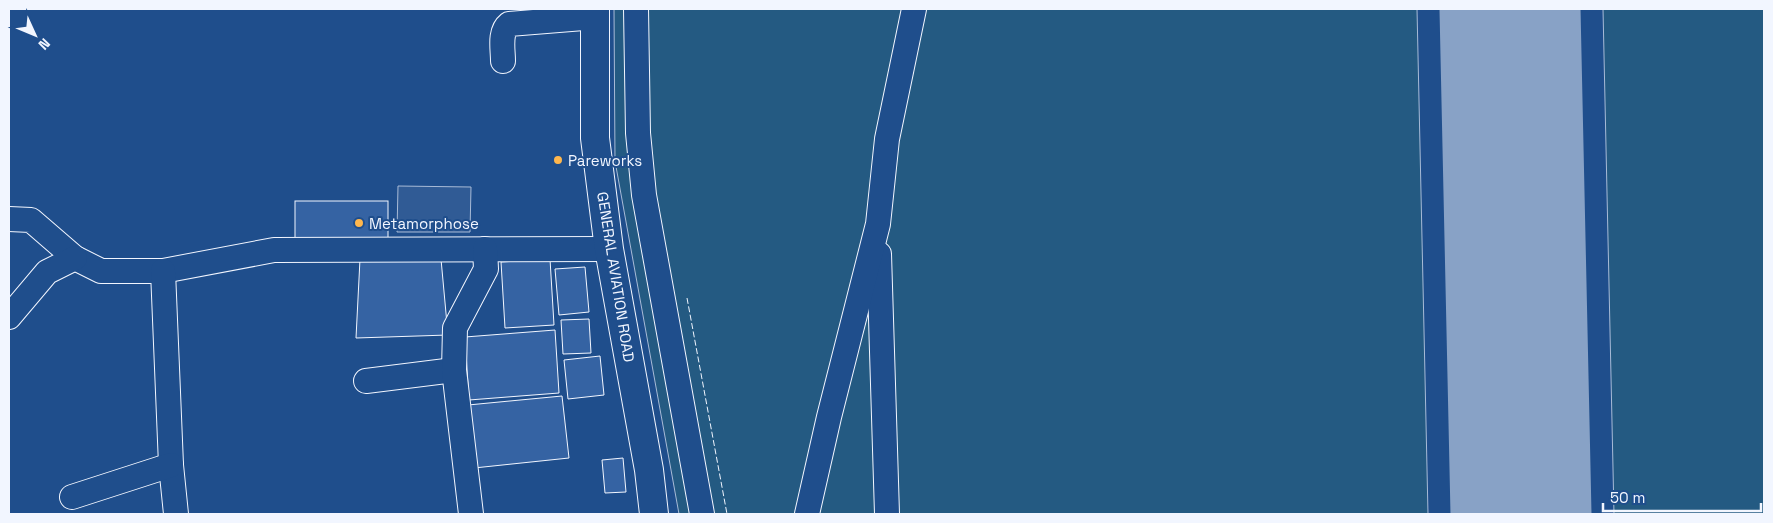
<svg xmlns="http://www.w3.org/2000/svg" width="1773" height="523" viewBox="0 0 1773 523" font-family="'Space Grotesk',sans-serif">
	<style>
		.green { fill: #245a82; stroke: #a8bbd7 }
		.parking { fill: #305b95; stroke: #a8bbd7 }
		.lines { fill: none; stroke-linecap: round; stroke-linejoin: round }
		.runway { stroke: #88a2c6; stroke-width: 141 }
		.building { fill: #3563a3; stroke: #f2f6ff }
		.minor-casing { stroke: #f2f6ff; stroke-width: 26 }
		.major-casing { stroke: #f2f6ff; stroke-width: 30 }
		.minor { stroke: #1f4e8c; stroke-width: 24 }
		.major { stroke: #1f4e8c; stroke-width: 28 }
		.fence { stroke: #f2f6ff; stroke-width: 1; stroke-dasharray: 6 2.5; stroke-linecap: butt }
		.poi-dot { fill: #ffb74d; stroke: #1f4e8c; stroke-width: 2 }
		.labels { text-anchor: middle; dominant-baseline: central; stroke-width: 4; stroke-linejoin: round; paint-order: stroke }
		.poi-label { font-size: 15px; fill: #f2f6ff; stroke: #1f4e8c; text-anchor: start }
		.street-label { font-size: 15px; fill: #f2f6ff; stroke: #1f4e8c }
	</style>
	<rect width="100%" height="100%" fill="#1f4e8c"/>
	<g class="green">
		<polygon points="614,9 1417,9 1428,514 679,514 615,161"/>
		<polygon points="1603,9 1764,9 1764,514 1614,514"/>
	</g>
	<polygon class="parking" points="398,186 471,187 470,232 397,232"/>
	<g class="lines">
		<polyline class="runway" points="1510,9 1521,514"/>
	</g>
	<g class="building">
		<rect x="295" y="201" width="93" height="42"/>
		<polygon points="360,259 441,259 448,335 356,338"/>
		<polygon points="550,259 554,325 505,328 501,262"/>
		<polygon points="585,267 589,312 559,315 555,269"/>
		<polygon points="589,319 591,353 563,354 561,320"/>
		<polygon points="555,330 559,393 469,400 465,337"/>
		<polygon points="600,356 604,395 568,399 564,360"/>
		<polygon points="562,396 569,458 474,468 468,405"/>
		<polygon points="623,458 626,492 605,493 602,460"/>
	</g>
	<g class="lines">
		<g class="minor-casing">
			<g id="minor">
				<polyline points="636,9 638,133 644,195 702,514"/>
				<path d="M503 61C503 49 499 32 509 24L596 17"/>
				<polyline points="9,219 31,220 75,258 101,271 163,271 274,250 609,249"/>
				<polyline points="879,254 887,514"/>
				<polyline points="163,271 171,465 176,514"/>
				<polyline points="9,317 47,272 75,258"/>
				<polyline points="366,381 454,370"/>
				<polyline points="72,497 171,465"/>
				<polyline points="471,514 454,370 455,328 486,269 485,249"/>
				<polyline points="807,514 829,417 878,224 887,139 914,9"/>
			</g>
		</g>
		<g class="major-casing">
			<polyline id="major" points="595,9 595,138 609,249 649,470 654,514"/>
		</g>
		<use href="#minor" class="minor"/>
		<use href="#major" class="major"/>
		<polyline class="fence" points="687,298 727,514"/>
	</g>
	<g class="poi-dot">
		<circle cx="558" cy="160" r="5"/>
		<circle cx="359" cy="223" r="5"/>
	</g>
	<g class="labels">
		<g class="poi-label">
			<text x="568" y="160">Pareworks</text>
			<text x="369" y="223">Metamorphose</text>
		</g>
		<g class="street-label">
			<text transform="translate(616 277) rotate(81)">GENERAL AVIATION ROAD</text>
		</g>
	</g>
	<rect width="1773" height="523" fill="none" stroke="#f2f6ff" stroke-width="20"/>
	<g transform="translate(35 35) rotate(134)" stroke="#1f4e8c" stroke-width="4" paint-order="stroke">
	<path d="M0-4L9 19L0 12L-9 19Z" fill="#f2f6ff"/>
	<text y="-8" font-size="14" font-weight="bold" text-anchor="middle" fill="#f2f6ff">N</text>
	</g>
	<path d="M1603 503v8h158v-8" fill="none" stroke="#f2f6ff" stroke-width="2.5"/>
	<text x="1610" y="503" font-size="15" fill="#f2f6ff" stroke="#1f4e8c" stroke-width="4" paint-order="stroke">50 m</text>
</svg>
